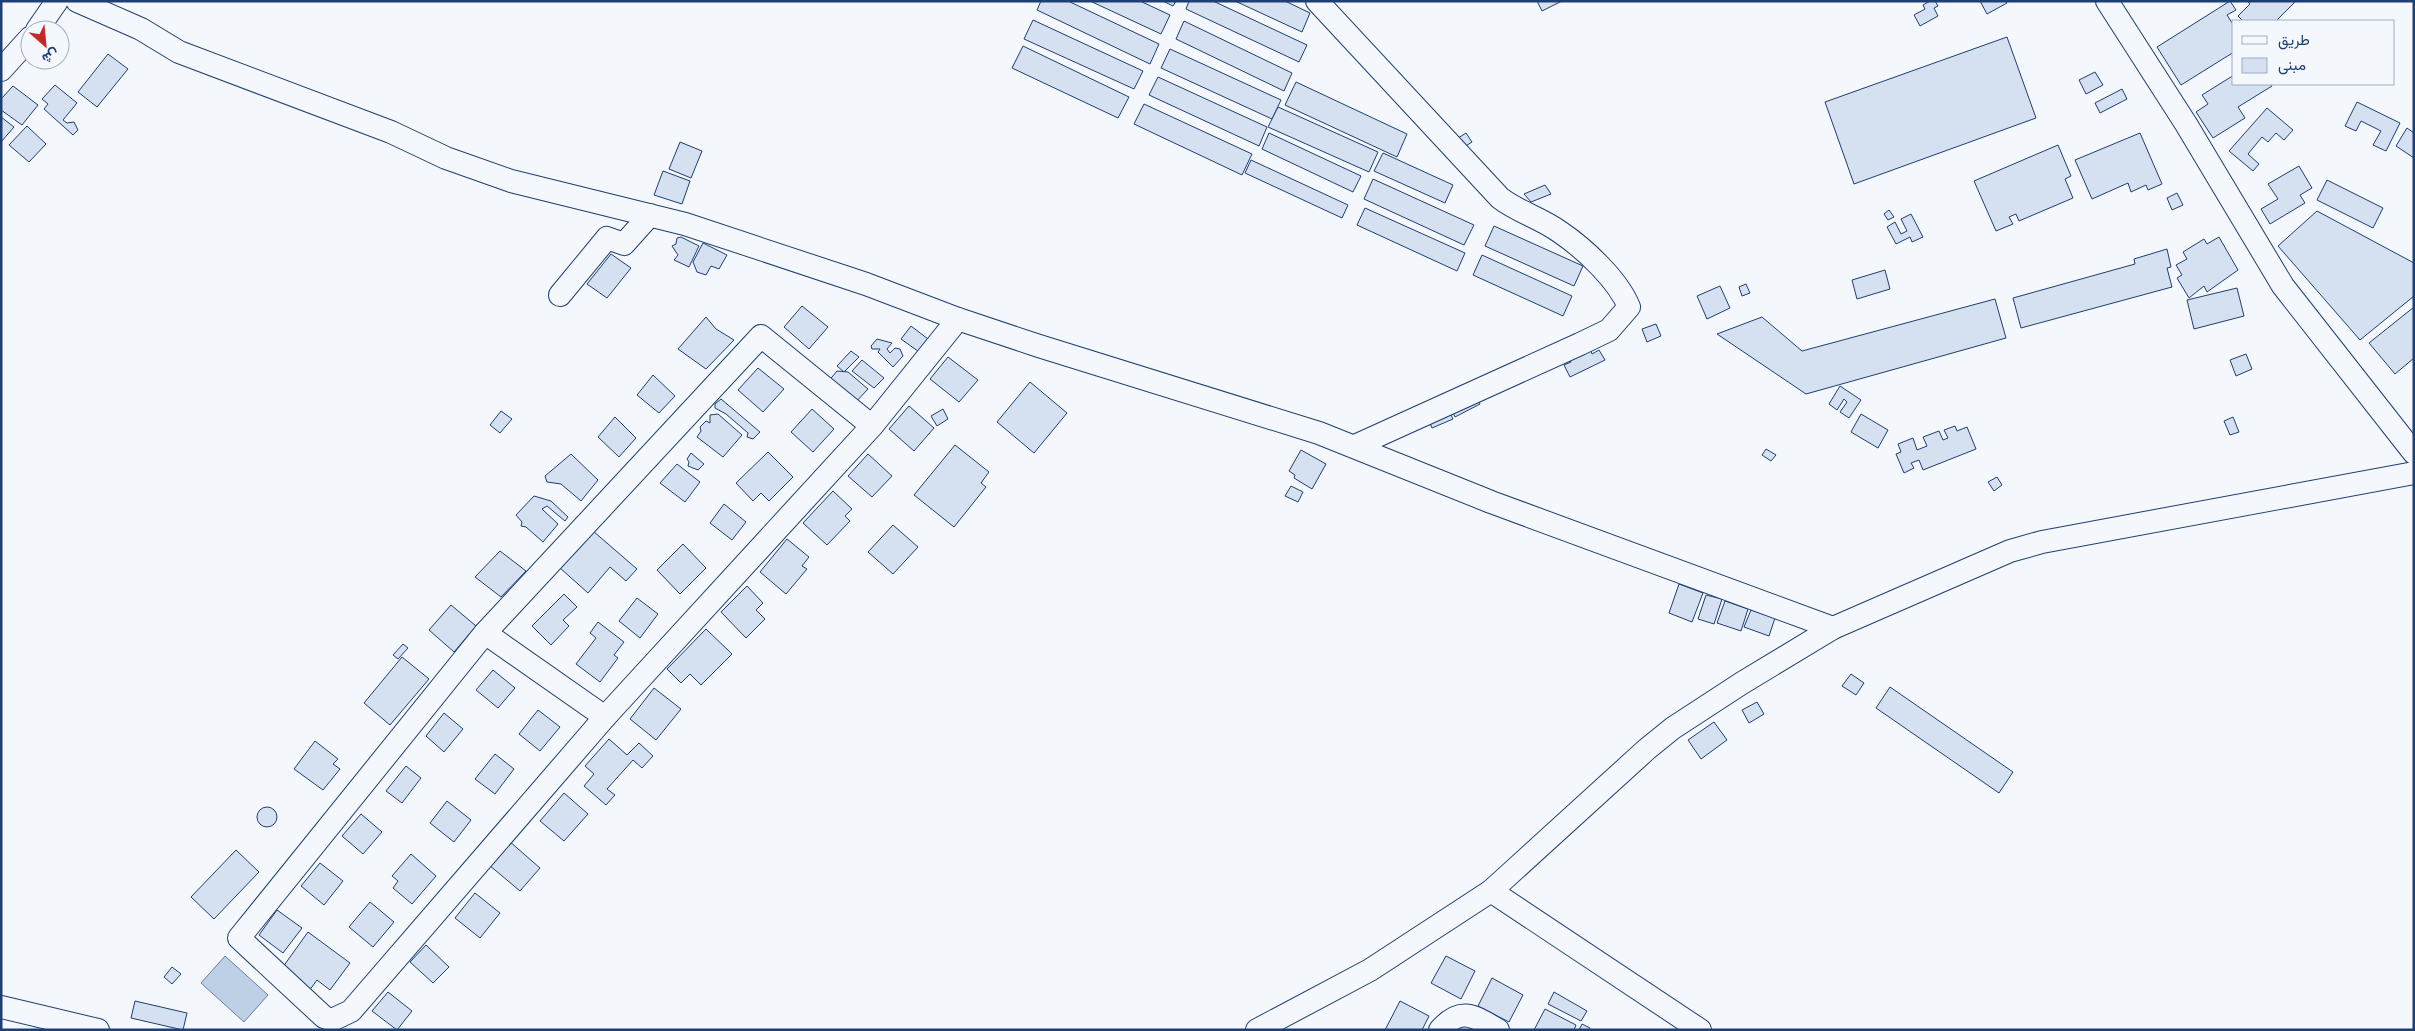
<svg xmlns="http://www.w3.org/2000/svg" width="2415" height="1031" viewBox="0 0 2415 1031" font-family="Mulish,Vazirmatn,sans-serif">
	<style>
		.water { fill: #bed0e5; stroke: #687fa3 }
		.building { fill: #d5e0f0; stroke: #1d3f73 }
		.lines { fill: none; stroke-linecap: round; stroke-linejoin: round }
		.minor-casing { stroke: #1d3f73; stroke-width: 24 }
		.minor { stroke: #f4f7fb; stroke-width: 22 }
	</style>
	<rect width="100%" height="100%" fill="#f4f7fb"/>
	<polygon class="water" points="225,956 268,995 244,1022 201,983"/>
	<g class="building">
		<polygon points="1041,1 1068,1 1159,44 1150,64 1037,10"/>
		<polygon points="1090,1 1140,1 1170,15 1161,34"/>
		<polygon points="1163,1 1176,1 1173,6"/>
		<polygon points="1189,1 1213,1 1307,45 1299,62 1186,9"/>
		<polygon points="1235,1 1285,1 1310,13 1302,32"/>
		<polygon points="1537,1 1562,1 1542,11"/>
		<polygon points="1930,1 1935,1 1938,6 1934,8 1938,16 1920,26 1914,15 1925,9 1923,5"/>
		<polygon points="1980,1 2006,1 2007,3 1987,14"/>
		<polygon points="2230,1 2236,10 2227,15 2234,26 2234,52 2181,85 2157,47"/>
		<polygon points="2247,1 2296,1 2276,21 2243,21 2238,16 2250,4"/>
		<polygon points="1033,20 1143,71 1134,89 1024,39"/>
		<polygon points="1184,21 1292,73 1284,91 1176,39"/>
		<polygon points="2007,37 2036,118 1854,184 1825,102"/>
		<polygon points="1023,46 1129,97 1118,118 1012,68"/>
		<polygon points="1170,49 1281,100 1272,119 1161,68"/>
		<polygon points="108,54 128,69 97,107 78,92"/>
		<polygon points="2095,72 2103,85 2086,94 2079,80"/>
		<polygon points="2234,75 2234,84 2271,84 2272,86 2238,107 2245,118 2213,138 2196,112 2208,104 2202,95"/>
		<polygon points="1158,77 1267,127 1259,146 1149,95"/>
		<polygon points="1296,82 1407,134 1397,157 1285,105"/>
		<polygon points="55,85 77,103 63,120 67,123 74,122 78,130 73,135 44,109 48,104 42,99"/>
		<polygon points="13,86 38,105 22,125 1,110 1,99"/>
		<polygon points="2122,89 2127,99 2100,113 2095,103"/>
		<polygon points="2357,102 2400,123 2386,151 2373,145 2381,131 2361,121 2356,131 2345,126"/>
		<polygon points="1144,104 1252,154 1242,175 1134,124"/>
		<polygon points="1278,107 1378,152 1369,172 1268,127"/>
		<polygon points="2267,108 2293,130 2284,140 2276,133 2268,142 2262,137 2248,154 2259,164 2253,171 2229,151"/>
		<polygon points="1,117 14,127 1,142"/>
		<polygon points="27,126 46,144 29,162 9,145"/>
		<polygon points="2407,128 2414,133 2414,158 2396,146"/>
		<polygon points="1269,133 1361,176 1353,192 1262,149"/>
		<polygon points="1466,133 1472,142 1461,149 1455,140"/>
		<polygon points="2140,133 2162,184 2148,190 2146,185 2131,192 2128,183 2092,199 2075,160"/>
		<polygon points="680,142 702,151 691,178 669,169"/>
		<polygon points="2058,145 2071,176 2065,179 2073,198 2019,221 2016,214 2009,217 2013,224 1996,231 1974,181"/>
		<polygon points="1383,153 1453,185 1445,203 1374,171"/>
		<polygon points="1251,160 1348,205 1342,218 1245,173"/>
		<polygon points="2299,166 2312,188 2300,195 2305,203 2270,224 2261,209 2278,199 2268,184"/>
		<polygon points="663,171 690,181 682,204 654,195"/>
		<polygon points="1373,179 1474,225 1464,245 1364,199"/>
		<polygon points="2327,180 2383,208 2373,228 2317,200"/>
		<polygon points="1545,185 1551,194 1531,202 1524,194"/>
		<polygon points="2177,193 2183,205 2172,210 2167,198"/>
		<polygon points="1365,208 1465,253 1457,271 1357,225"/>
		<polygon points="1889,210 1894,217 1888,220 1884,214"/>
		<polygon points="2317,211 2414,263 2414,296 2360,340 2278,246"/>
		<polygon points="1911,214 1923,237 1912,242 1910,237 1896,244 1887,227 1895,222 1901,234 1907,231 1901,219"/>
		<polygon points="1494,226 1583,266 1574,286 1485,246"/>
		<polygon points="681,237 699,246 689,267 674,260 678,255 672,246 676,244 677,238"/>
		<polygon points="2219,237 2238,270 2207,292 2204,286 2189,298 2177,278 2182,275 2176,265 2187,259 2183,252 2204,239 2207,244"/>
		<polygon points="703,243 727,255 719,269 711,266 706,275 697,272 693,262"/>
		<polygon points="2167,249 2171,267 2167,268 2172,287 2021,328 2013,298 2135,264 2134,259"/>
		<polygon points="611,254 631,268 607,298 587,284"/>
		<polygon points="1482,255 1572,296 1563,316 1473,275"/>
		<polygon points="1885,270 1890,289 1857,299 1852,280"/>
		<polygon points="1746,284 1750,293 1742,296 1739,287"/>
		<polygon points="1720,286 1730,308 1707,319 1697,296"/>
		<polygon points="2237,288 2244,316 2194,329 2187,300"/>
		<polygon points="1995,299 2006,338 1806,394 1717,334 1762,317 1802,351"/>
		<polygon points="802,306 828,327 809,349 784,327"/>
		<polygon points="2414,307 2414,358 2395,374 2369,343"/>
		<polygon points="706,317 716,329 734,340 706,369 678,349"/>
		<polygon points="1656,324 1661,336 1647,342 1642,329"/>
		<polygon points="911,326 932,342 922,354 901,339"/>
		<polygon points="877,339 892,343 887,349 890,353 895,348 900,349 903,356 893,367 878,352 880,349 872,349 871,346"/>
		<polygon points="1590,348 1592,354 1599,350 1605,360 1570,377 1564,365 1571,362 1569,359"/>
		<polygon points="851,351 859,357 844,372 837,366"/>
		<polygon points="2246,354 2252,369 2236,376 2230,360"/>
		<polygon points="948,357 978,380 959,402 930,379"/>
		<polygon points="862,360 884,378 874,388 852,371"/>
		<polygon points="758,368 784,389 763,412 738,390"/>
		<polygon points="837,371 848,372 868,389 854,404 827,383"/>
		<polygon points="653,375 675,396 659,413 637,395"/>
		<polygon points="1030,382 1067,413 1034,453 997,422"/>
		<polygon points="1840,386 1861,400 1849,418 1840,412 1847,402 1844,399 1837,410 1829,404"/>
		<polygon points="1474,392 1480,404 1455,417 1449,405"/>
		<polygon points="721,399 760,432 753,439 747,437 748,433 726,414 715,408 715,404"/>
		<polygon points="909,406 934,428 914,451 889,429"/>
		<polygon points="1447,407 1453,419 1432,428 1427,416"/>
		<polygon points="812,409 834,429 813,452 791,432"/>
		<polygon points="943,409 948,419 937,426 931,416"/>
		<polygon points="501,411 512,419 500,433 490,425"/>
		<polygon points="718,414 742,435 723,457 697,437 701,431 700,427 706,421 710,423 710,415"/>
		<polygon points="1861,414 1888,430 1878,448 1851,432"/>
		<polygon points="615,417 636,438 619,457 598,437"/>
		<polygon points="2233,417 2239,432 2230,435 2224,421"/>
		<polygon points="1955,426 1957,431 1967,427 1976,449 1923,470 1919,460 1911,463 1914,468 1904,473 1896,454 1901,452 1898,444 1913,438 1917,450 1927,446 1923,437 1939,431 1943,440 1948,438 1944,430"/>
		<polygon points="955,445 989,472 981,483 986,487 954,527 914,495"/>
		<polygon points="1766,449 1776,455 1771,461 1762,455"/>
		<polygon points="1301,450 1326,464 1312,489 1294,478 1295,475 1289,471"/>
		<polygon points="768,452 793,477 769,501 761,493 753,501 736,483"/>
		<polygon points="691,453 704,464 698,470 688,466 689,462 687,459"/>
		<polygon points="571,454 598,480 581,501 561,484 547,482 545,476"/>
		<polygon points="868,454 892,476 872,497 848,476"/>
		<polygon points="677,464 700,482 685,502 660,483"/>
		<polygon points="1997,477 2002,485 1994,491 1988,482"/>
		<polygon points="1291,486 1303,492 1298,502 1285,496"/>
		<polygon points="833,491 852,509 845,516 850,521 827,545 803,523"/>
		<polygon points="534,496 551,501 568,517 565,521 547,506 542,509 558,524 543,542 526,527 521,526 522,522 516,515"/>
		<polygon points="724,504 746,522 732,540 710,523"/>
		<polygon points="893,525 918,547 893,574 868,552"/>
		<polygon points="593,531 637,569 626,581 610,567 588,593 560,568"/>
		<polygon points="787,539 809,557 802,566 807,569 786,594 760,572"/>
		<polygon points="683,544 706,568 680,594 657,570"/>
		<polygon points="500,551 526,571 501,597 475,577"/>
		<polygon points="1679,584 1703,593 1692,622 1669,613"/>
		<polygon points="747,586 763,603 756,610 765,619 746,638 721,612"/>
		<polygon points="564,594 577,607 563,620 569,626 551,645 532,626"/>
		<polygon points="1706,595 1722,599 1714,624 1698,619"/>
		<polygon points="637,598 658,614 640,638 619,621"/>
		<polygon points="1725,601 1748,609 1741,631 1717,623"/>
		<polygon points="451,605 476,626 454,652 429,630"/>
		<polygon points="1751,610 1775,618 1769,636 1744,627"/>
		<polygon points="598,622 624,642 614,655 618,658 600,682 576,664 596,638 590,633"/>
		<polygon points="706,629 732,654 701,685 690,674 681,683 667,669"/>
		<polygon points="403,644 408,648 398,659 393,655"/>
		<polygon points="402,657 429,679 390,725 364,703"/>
		<polygon points="493,670 515,688 498,708 476,690"/>
		<polygon points="1851,674 1864,683 1856,695 1842,686"/>
		<polygon points="1890,687 2013,772 1999,793 1876,708"/>
		<polygon points="654,688 681,709 656,740 630,719"/>
		<polygon points="1757,702 1764,714 1749,723 1742,710"/>
		<polygon points="538,710 560,727 540,751 519,734"/>
		<polygon points="444,713 463,729 444,752 426,736"/>
		<polygon points="1714,722 1727,740 1701,759 1688,740"/>
		<polygon points="609,739 627,755 639,743 653,756 642,768 633,760 607,789 615,795 606,805 584,786 594,774 585,766"/>
		<polygon points="315,741 338,759 333,764 340,769 323,790 294,769"/>
		<polygon points="495,754 514,769 495,794 475,779"/>
		<polygon points="406,766 421,778 402,803 386,791"/>
		<polygon points="564,793 588,814 564,841 540,821"/>
		<polygon points="447,801 471,820 454,842 430,823"/>
		<circle cx="267" cy="817" r="10"/>
		<polygon points="361,814 382,832 363,854 342,836"/>
		<polygon points="509,841 540,868 520,891 489,865"/>
		<polygon points="236,850 259,872 214,919 191,897"/>
		<polygon points="411,854 436,876 412,904 393,888 398,881 392,876"/>
		<polygon points="320,863 343,881 324,905 301,886"/>
		<polygon points="475,893 500,913 480,938 455,918"/>
		<polygon points="370,902 394,922 373,947 349,927"/>
		<polygon points="277,910 302,928 283,953 259,935"/>
		<polygon points="308,932 350,963 330,990 317,980 309,991 280,971"/>
		<polygon points="426,945 449,967 433,983 410,962"/>
		<polygon points="1446,956 1475,971 1461,999 1431,983"/>
		<polygon points="172,967 181,974 172,984 164,977"/>
		<polygon points="1492,978 1523,995 1509,1022 1478,1006"/>
		<polygon points="388,992 412,1011 397,1030 372,1011"/>
		<polygon points="1554,992 1587,1011 1581,1021 1548,1004"/>
		<polygon points="135,1001 187,1013 183,1030 131,1018"/>
		<polygon points="1400,1001 1429,1016 1422,1030 1385,1030"/>
		<polygon points="1545,1009 1576,1025 1574,1030 1534,1030"/>
		<polygon points="1582,1024 1590,1028 1589,1030 1579,1030"/>
	</g>
	<g class="lines">
		<g class="minor-casing">
			<g id="minor">
				<polyline points="77,1 141,29 179,52 391,132 446,158 511,181 685,224 866,284 958,319 1039,346 1319,433 1491,502 1833,628"/>
				<path d="M1317 1 1500 198C1518 212 1541 218 1560 232 1585 249 1618 280 1629 307L1609 330 1580 344 1355 446"/>
				<polyline points="2107,1 2186,124 2283,286 2414,453"/>
				<polyline points="37,30 57,1"/>
				<polyline points="1,70 30,38"/>
				<polyline points="560,295 607,238 624,244 650,215"/>
				<polyline points="872,426 761,336 485,633 239,938 324,1017 332,1020 351,1011 605,717 872,426 958,319"/>
				<polyline points="485,633 605,717"/>
				<polyline points="1491,891 1700,1030"/>
				<polyline points="1,1007 98,1030"/>
				<polyline points="1257,1030 1370,970 1491,891 1647,749 1673,728 1742,683 1833,628 2010,551 2042,542 2414,473"/>
				<path d="M1440 1030C1461 1006 1474 1016 1498 1030"/>
			</g>
		</g>
		<use href="#minor" class="minor"/>
	</g>
	<rect width="2415" height="1031" fill="none" stroke="#1d3f73" stroke-width="5"/>
	<rect x="2232" y="20" width="162" height="65" fill="#f4f7fb" stroke="#9eadc5"/>
	<rect x="2242" y="36" width="25" height="8" fill="#f4f7fb" stroke="#9eadc5"/>
	<text x="2278" y="45" font-size="15" fill="#1d3f73">طريق</text>
	<rect x="2242" y="58" width="25" height="15" fill="#d5e0f0" stroke="#9eadc5"/>
	<text x="2278" y="70" font-size="15" fill="#1d3f73">مبنى</text>
	<g transform="translate(45 45) rotate(153)"><circle r="24" fill="#f4f7fb" stroke="#9eadc5"/>
	<path d="M0-4L9 19L0 12L-9 19Z" fill="#c62828"/>
	<text y="-8" font-size="14" font-weight="bold" text-anchor="middle" fill="#1d3f73">ش</text>
	</g>
</svg>
